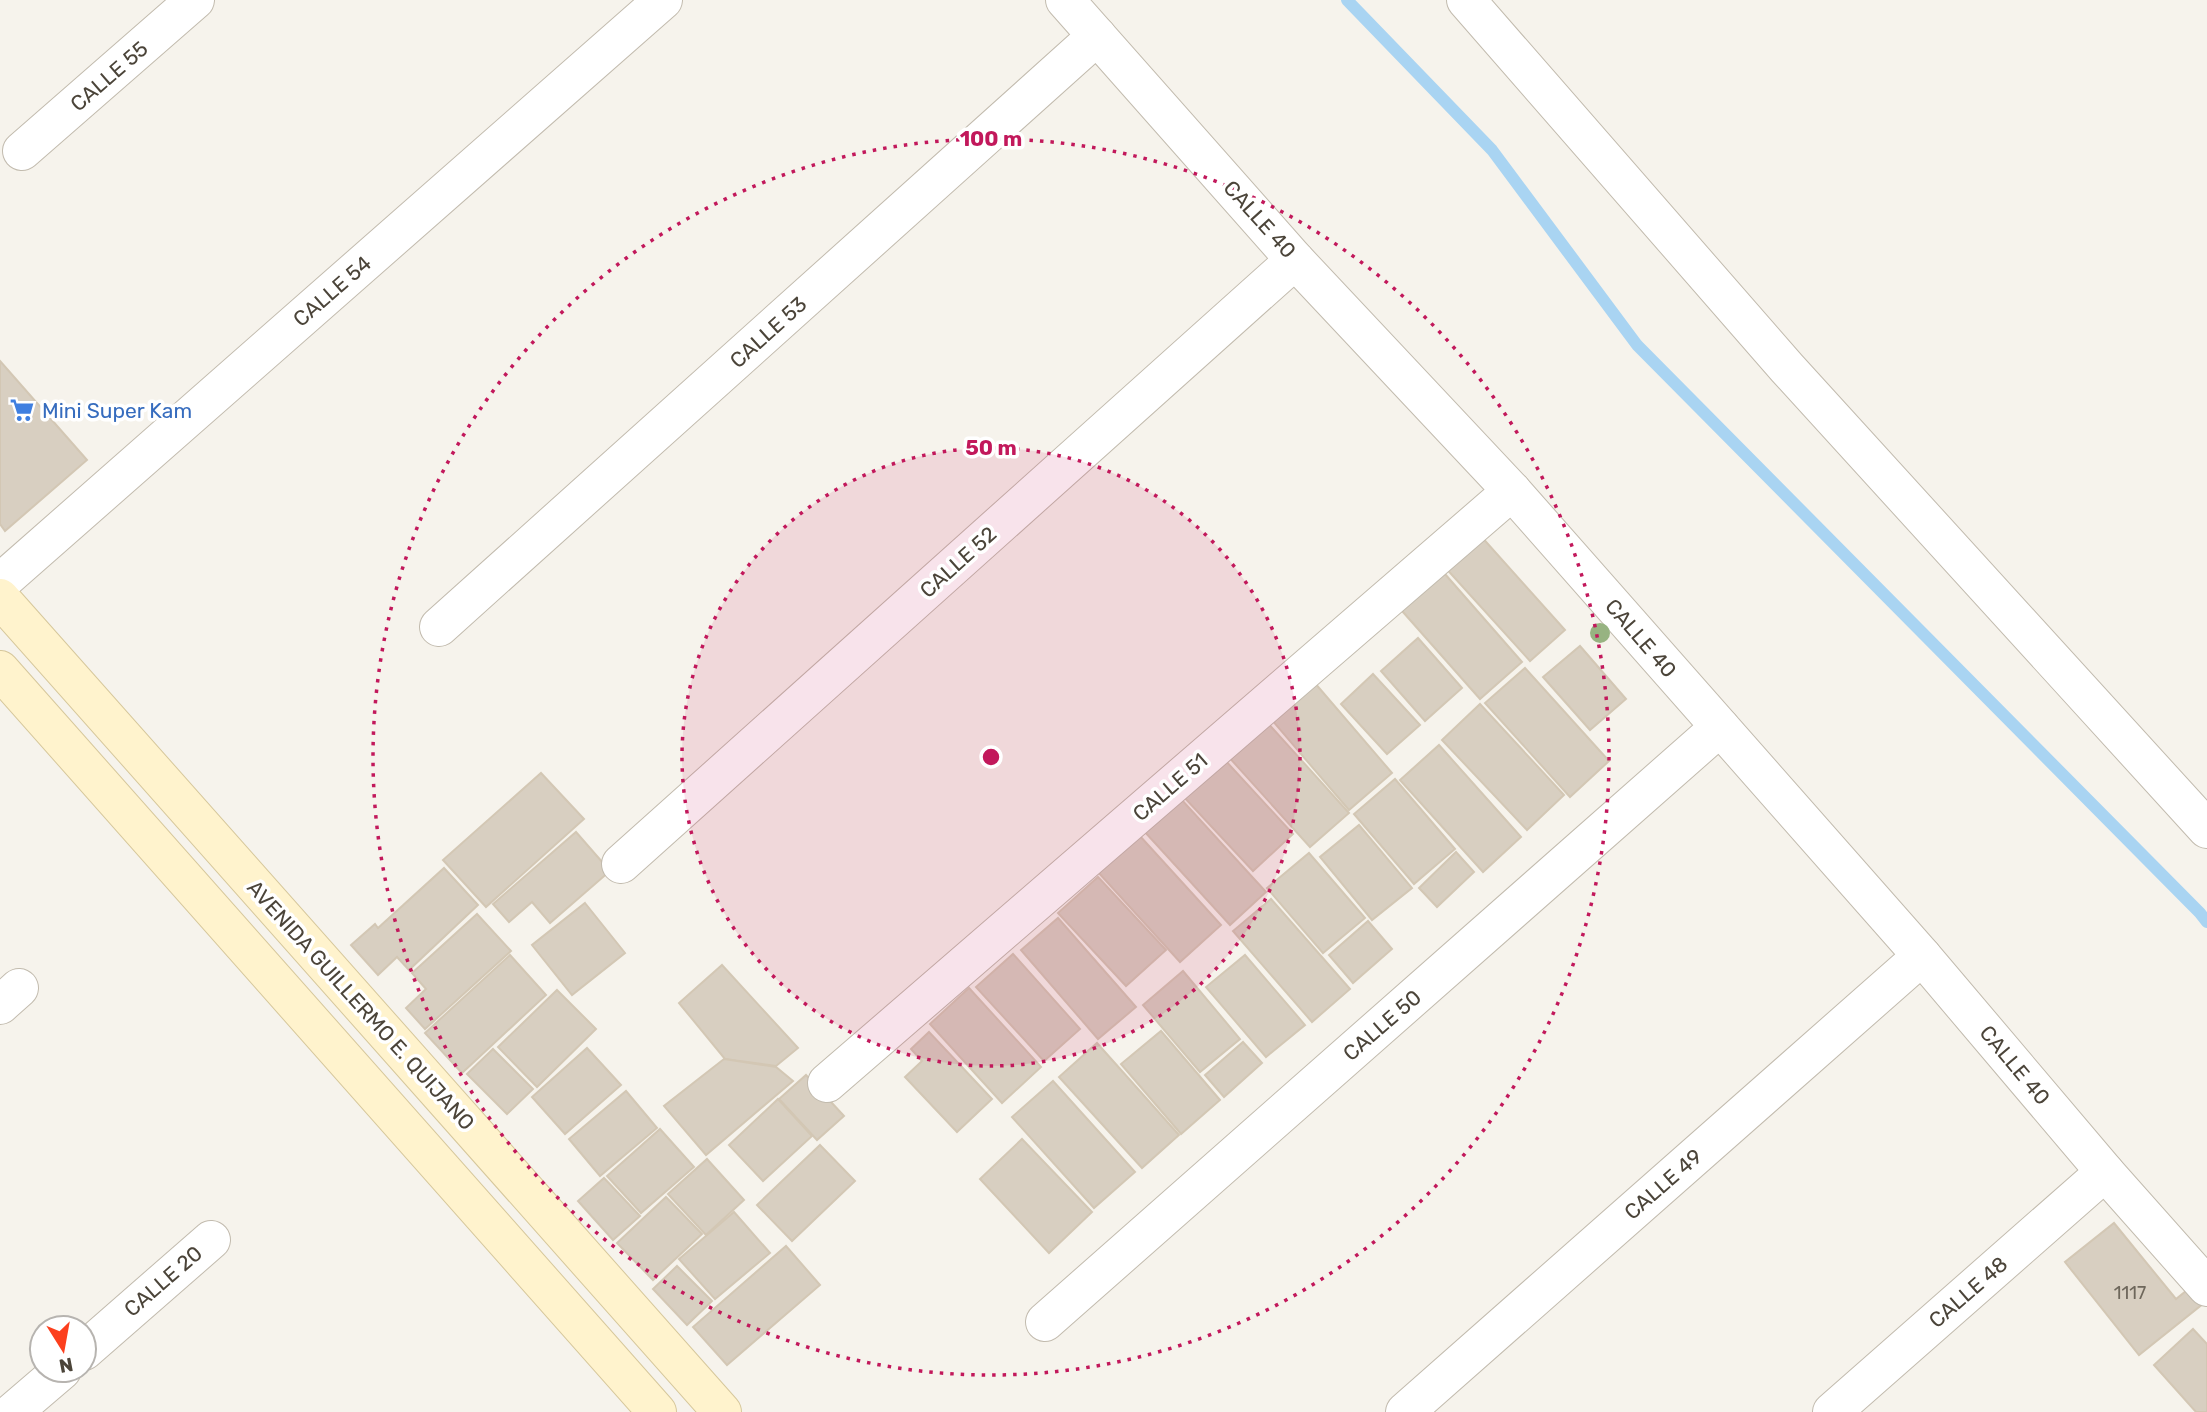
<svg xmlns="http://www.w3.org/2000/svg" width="2207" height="1412" viewBox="0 0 2207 1412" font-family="Rubik,sans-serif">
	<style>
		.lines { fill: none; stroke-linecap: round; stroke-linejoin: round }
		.stream { stroke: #a9d4f2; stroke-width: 12 }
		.building { fill: #d8cfc1; stroke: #d3c7b4; stroke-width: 2 }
		.street-casing { stroke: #c2bbae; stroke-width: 40 }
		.secondary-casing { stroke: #d6c79b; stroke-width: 40 }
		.street { stroke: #fff; stroke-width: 38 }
		.secondary { stroke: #fff3cd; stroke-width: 38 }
		.tree { fill: #97b381 }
		.ring { fill: none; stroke: #c2185b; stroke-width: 3.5; stroke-dasharray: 3.5 7 }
		.labels { text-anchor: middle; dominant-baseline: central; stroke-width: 7; stroke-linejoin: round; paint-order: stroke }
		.number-label { font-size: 18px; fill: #6e675b }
		.street-label { font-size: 21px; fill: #4b4439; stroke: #fff }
		.shop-label { font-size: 21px; fill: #366cbe; stroke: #fff; text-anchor: start }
		.centre { fill: #c2185b; stroke: #fff; stroke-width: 3.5 }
		.ring-label { font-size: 21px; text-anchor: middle; font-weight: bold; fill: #c2185b; stroke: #fff; stroke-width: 7; stroke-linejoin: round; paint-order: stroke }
	</style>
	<rect width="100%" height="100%" fill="#f6f3ec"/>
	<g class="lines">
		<polyline class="stream" points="1347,0 1492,150 1637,345 2200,913 2207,922"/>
	</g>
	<g class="building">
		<polygon points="0,361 87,460 5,531 0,524"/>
		<polygon points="1479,534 1565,630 1530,661 1443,565"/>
		<polygon points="1438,566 1522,662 1480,699 1395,603"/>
		<polygon points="1418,638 1462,688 1425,721 1381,671"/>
		<polygon points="1580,646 1626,699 1590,730 1543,677"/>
		<polygon points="1525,668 1609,761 1570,797 1485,703"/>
		<polygon points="1373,674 1420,725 1387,754 1341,704"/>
		<polygon points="1314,682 1392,773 1349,810 1271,719"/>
		<polygon points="1480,704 1564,795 1527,830 1442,740"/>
		<polygon points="1266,721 1349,813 1310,847 1227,755"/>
		<polygon points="1439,745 1521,837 1483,872 1400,780"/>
		<polygon points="1224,759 1293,834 1253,871 1183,796"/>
		<polygon points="541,773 584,819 486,907 443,860"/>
		<polygon points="1395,779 1455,849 1414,884 1354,814"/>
		<polygon points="1180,798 1266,892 1230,925 1144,831"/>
		<polygon points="1359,825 1412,888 1372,920 1320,857"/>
		<polygon points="576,832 610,871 550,923 532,902 509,922 493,904"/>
		<polygon points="1139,835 1221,925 1180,962 1098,872"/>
		<polygon points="1456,852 1474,872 1437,907 1419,888"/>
		<polygon points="1309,853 1365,918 1323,953 1267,888"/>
		<polygon points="444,868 478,905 409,970 397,957 378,975 351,945 375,924 378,928"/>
		<polygon points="1098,877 1166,950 1126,986 1058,913"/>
		<polygon points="1271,899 1350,989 1312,1022 1233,931"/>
		<polygon points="585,903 625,953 572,995 532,945"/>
		<polygon points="477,914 511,951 425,1029 406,1008 426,989 412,973"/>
		<polygon points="1058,918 1136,1007 1098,1039 1021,950"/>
		<polygon points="1368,921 1392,949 1353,983 1329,955"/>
		<polygon points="1013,954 1080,1029 1044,1061 976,987"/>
		<polygon points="510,955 546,995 462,1073 425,1033"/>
		<polygon points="1245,955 1305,1025 1266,1057 1206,987"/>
		<polygon points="722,965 798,1048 776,1066 725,1059 679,1003"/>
		<polygon points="1183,971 1240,1039 1200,1072 1143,1005"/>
		<polygon points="969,988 1041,1067 1002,1103 930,1024"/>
		<polygon points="557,990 596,1029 537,1087 498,1047"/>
		<polygon points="1161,1031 1220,1100 1181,1134 1121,1064"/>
		<polygon points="929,1032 992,1099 957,1132 905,1077 922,1061 911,1049"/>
		<polygon points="1243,1042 1262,1063 1224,1097 1205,1075"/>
		<polygon points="1097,1043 1179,1135 1142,1168 1059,1077"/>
		<polygon points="587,1048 621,1085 565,1134 532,1097"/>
		<polygon points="493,1049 533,1089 507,1114 467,1074"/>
		<polygon points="724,1059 776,1067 793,1081 706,1155 664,1106"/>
		<polygon points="806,1075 844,1116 817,1140 779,1099"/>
		<polygon points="1053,1081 1135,1172 1094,1208 1012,1117"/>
		<polygon points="626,1091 657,1128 600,1176 569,1139"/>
		<polygon points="778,1099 812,1136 763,1181 729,1145"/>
		<polygon points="660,1129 694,1167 641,1213 607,1176"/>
		<polygon points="1022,1139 1092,1212 1049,1253 980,1179"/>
		<polygon points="820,1145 855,1181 792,1241 757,1205"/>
		<polygon points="707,1159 744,1200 706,1235 668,1194"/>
		<polygon points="604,1178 640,1216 613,1240 578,1201"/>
		<polygon points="666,1197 702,1234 653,1280 617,1243"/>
		<polygon points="734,1212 770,1253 715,1299 679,1259"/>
		<polygon points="2114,1223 2176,1299 2191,1287 2204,1303 2139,1355 2065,1262"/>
		<polygon points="786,1246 820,1285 727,1365 693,1327"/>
		<polygon points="677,1266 712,1301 687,1325 653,1289"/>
		<polygon points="2193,1329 2207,1344 2207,1412 2196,1412 2154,1365"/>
	</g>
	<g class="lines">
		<g class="street-casing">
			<g id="street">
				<polyline points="1065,0 1295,260 1512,491 1922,956 2105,1172 2207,1287"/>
				<polyline points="1466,0 1787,368 2207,829"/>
				<polyline points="22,151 195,0"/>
				<polyline points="0,583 663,0"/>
				<polyline points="439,627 1097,36"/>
				<polyline points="621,864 1295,260"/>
				<polyline points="0,1005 19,988"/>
				<polyline points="827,1083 1512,491"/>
				<polyline points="1045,1322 1720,727"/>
				<polyline points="84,1351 211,1240"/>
				<polyline points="13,1412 62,1370"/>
				<polyline points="1405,1412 1922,956"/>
				<polyline points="1832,1412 2105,1172"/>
			</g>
		</g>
		<g class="secondary-casing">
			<g id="secondary">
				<polyline points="0,598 722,1412"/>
				<polyline points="0,670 657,1412"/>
			</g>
		</g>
		<use href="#street" class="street"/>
		<use href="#secondary" class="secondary"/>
	</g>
	<circle class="tree" cx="1600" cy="633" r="10"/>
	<circle cx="991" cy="757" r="309" fill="#c2185b" fill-opacity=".12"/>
	<g class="ring">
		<circle cx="991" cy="757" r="309"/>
		<circle cx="991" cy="757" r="618"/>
	</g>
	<defs>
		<g id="supermarket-bare" transform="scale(1.89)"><path d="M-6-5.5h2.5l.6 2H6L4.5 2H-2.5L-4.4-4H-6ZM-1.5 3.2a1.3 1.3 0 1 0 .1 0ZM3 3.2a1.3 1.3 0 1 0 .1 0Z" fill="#3f7fe0" stroke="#fff" stroke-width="2.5" paint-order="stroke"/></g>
	</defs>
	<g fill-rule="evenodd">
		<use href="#supermarket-bare" x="22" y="410"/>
	</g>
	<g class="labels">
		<g class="number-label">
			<text x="2130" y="1293">1117</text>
		</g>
		<g class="street-label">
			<text transform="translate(109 76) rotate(-41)">CALLE 55</text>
			<text transform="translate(1260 219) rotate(48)">CALLE 40</text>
			<text transform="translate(332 291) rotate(-41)">CALLE 54</text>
			<text transform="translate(768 332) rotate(-42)">CALLE 53</text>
			<text transform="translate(958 562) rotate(-42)">CALLE 52</text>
			<text transform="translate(1641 638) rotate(49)">CALLE 40</text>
			<text transform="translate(1170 787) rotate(-41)">CALLE 51</text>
			<text transform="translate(361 1005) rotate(48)">AVENIDA GUILLERMO E. QUIJANO</text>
			<text transform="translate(1382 1025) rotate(-41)">CALLE 50</text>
			<text transform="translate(2015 1065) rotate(50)">CALLE 40</text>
			<text transform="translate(1663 1184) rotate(-41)">CALLE 49</text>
			<text transform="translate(163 1281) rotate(-41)">CALLE 20</text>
			<text transform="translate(1968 1292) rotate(-41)">CALLE 48</text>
		</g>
		<g class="shop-label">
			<text x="42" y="410">Mini Super Kam</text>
		</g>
	</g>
	<circle cx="991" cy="757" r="10" class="centre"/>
	<g class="ring-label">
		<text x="991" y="146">100 m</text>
		<text x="991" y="455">50 m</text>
	</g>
	<g transform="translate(63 1349) rotate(169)"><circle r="33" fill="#ffffff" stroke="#b7b4b0" stroke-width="2"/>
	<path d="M0-5L12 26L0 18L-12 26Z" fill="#fc3f1d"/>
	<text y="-10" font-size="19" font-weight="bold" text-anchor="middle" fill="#4b4439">N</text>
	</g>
</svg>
